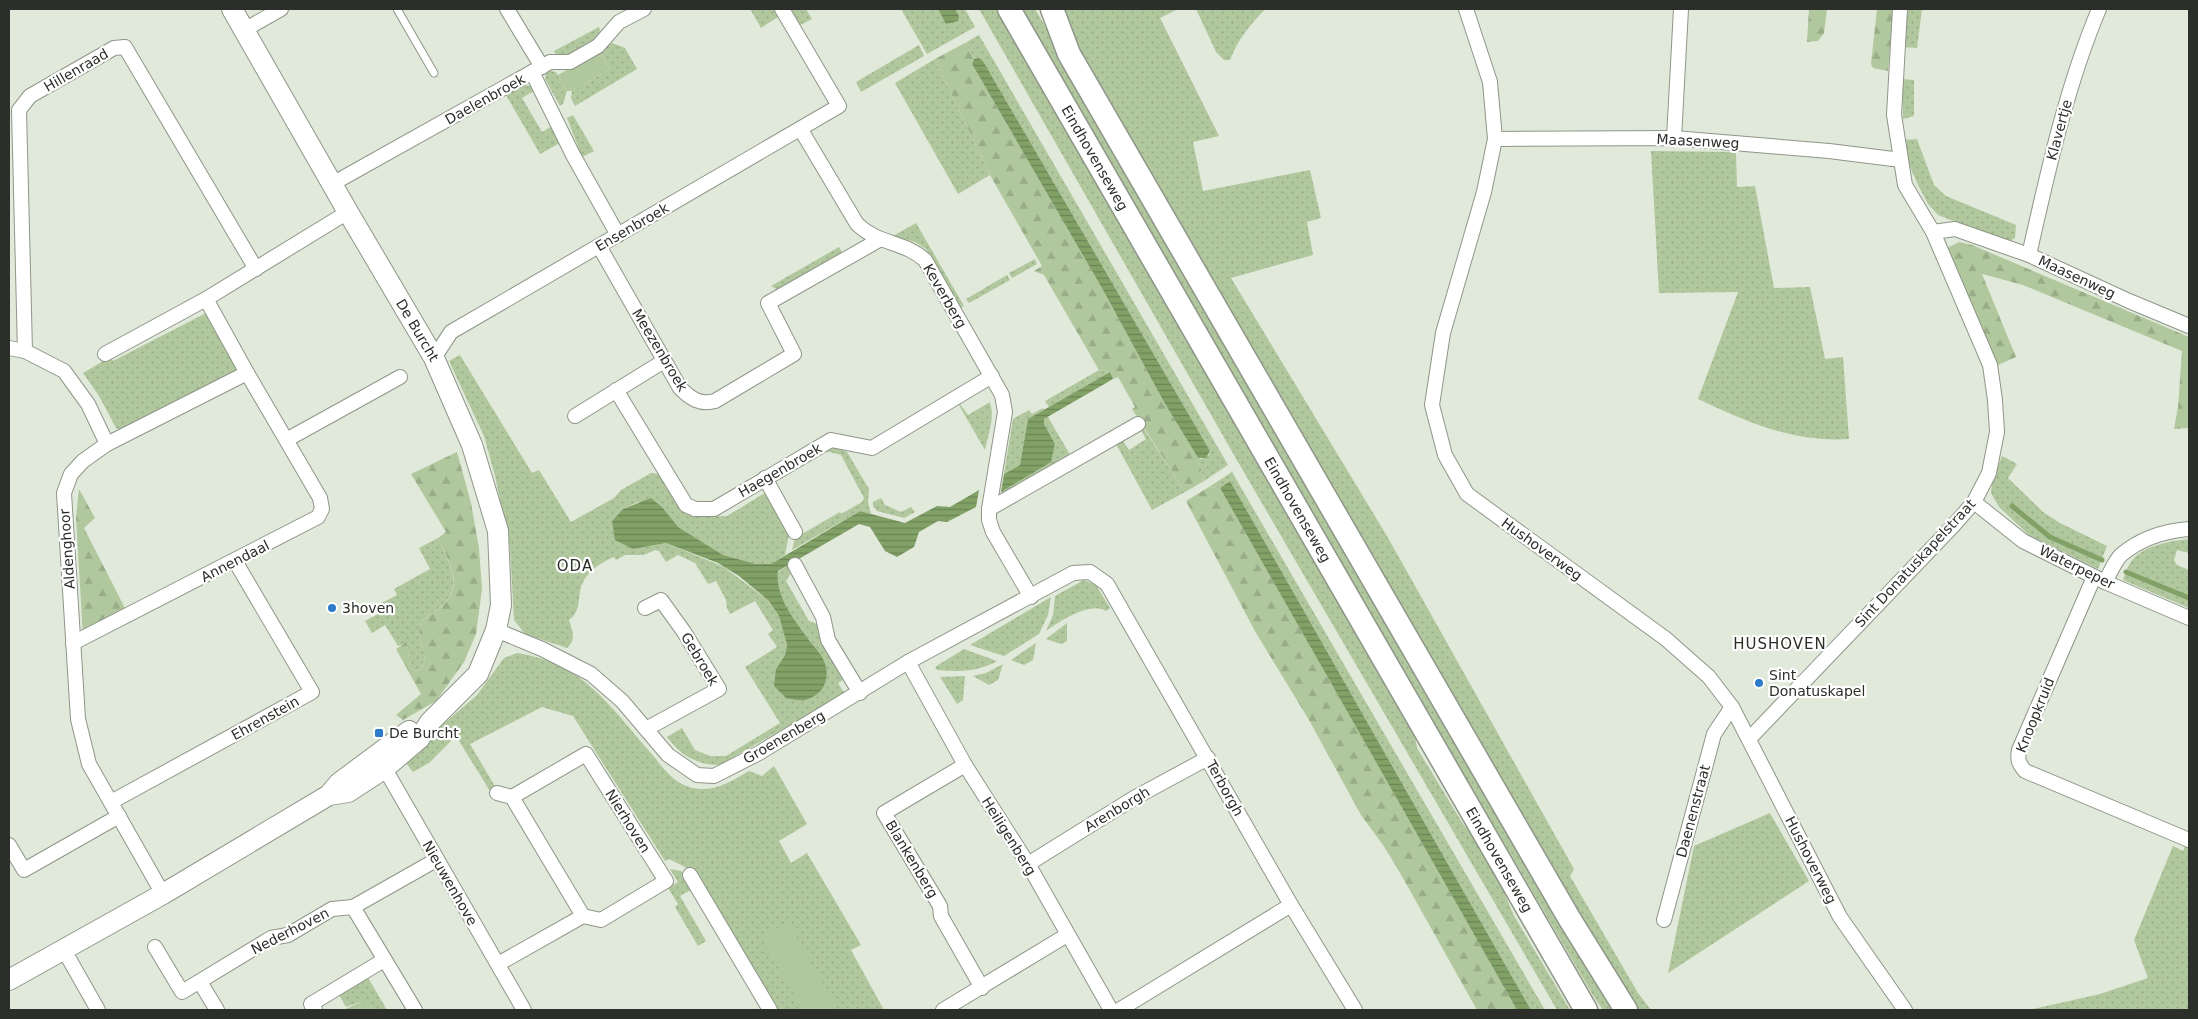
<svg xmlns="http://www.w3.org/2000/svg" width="2198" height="1019" viewBox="0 0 2198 1019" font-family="'DejaVu Sans',sans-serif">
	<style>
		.grass { fill: url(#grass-dots) }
		.forest { fill: url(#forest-firs) }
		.park { fill: #b1c89e }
		.water { fill: url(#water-rules) }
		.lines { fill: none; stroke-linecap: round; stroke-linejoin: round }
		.stream { stroke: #81a166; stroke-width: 5 }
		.lane-casing { stroke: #8e9688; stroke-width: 9 }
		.street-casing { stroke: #8e9688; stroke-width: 16 }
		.secondary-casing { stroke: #8e9688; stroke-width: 22 }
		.primary-casing { stroke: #8e9688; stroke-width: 25 }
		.lane { stroke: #fff; stroke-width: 7 }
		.street { stroke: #fff; stroke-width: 14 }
		.secondary { stroke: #fff; stroke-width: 20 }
		.primary { stroke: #fff; stroke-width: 22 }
		.poi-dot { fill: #2c7ccb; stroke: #fff; stroke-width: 2 }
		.labels { text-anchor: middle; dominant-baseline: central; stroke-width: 4.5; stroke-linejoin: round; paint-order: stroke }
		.street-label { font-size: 14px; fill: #2b2e29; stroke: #fff }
		.poi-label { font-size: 14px; fill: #2b2e29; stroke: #fff; text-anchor: start }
		.neighbourhood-label { font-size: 15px; letter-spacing: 1px; fill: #2b2e29; stroke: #fff }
	</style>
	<defs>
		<pattern id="grass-dots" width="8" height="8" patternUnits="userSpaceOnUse" patternTransform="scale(1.25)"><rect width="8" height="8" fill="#b1c89e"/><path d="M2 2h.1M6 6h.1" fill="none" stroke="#98ac88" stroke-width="1.8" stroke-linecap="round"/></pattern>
		<pattern id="forest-firs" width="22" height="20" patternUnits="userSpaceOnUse" patternTransform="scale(1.25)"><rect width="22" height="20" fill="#b1c89e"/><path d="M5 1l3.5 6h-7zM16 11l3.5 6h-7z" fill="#98ac88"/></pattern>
		<pattern id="water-rules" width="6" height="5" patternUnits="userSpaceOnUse" patternTransform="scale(1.25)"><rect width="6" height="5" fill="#81a166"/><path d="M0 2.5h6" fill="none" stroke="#6a8454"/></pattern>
	</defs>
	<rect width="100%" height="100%" fill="#e1e9da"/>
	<g class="grass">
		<polygon points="750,9 773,9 778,17 761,28"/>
		<polygon points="791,9 806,9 812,19 800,25"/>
		<polygon points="901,9 938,9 947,24 959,16 955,9 965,9 975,27 927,54"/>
		<polygon points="979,9 998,9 1413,724 1417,748 1463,824 1490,857 1513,914 1570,1010 1557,1010 1238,462"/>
		<polygon points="1019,9 1035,9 1618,1010 1603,1010 1594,997 1301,496"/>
		<polygon points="1057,9 1178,9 1160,18 1219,136 1193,142 1203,191 1310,170 1321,218 1307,222 1313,255 1231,278 1387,536 1574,869 1570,876 1638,993 1651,1010 1638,1010 1601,949"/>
		<path d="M1196 9H1265C1250 25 1238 39 1230 60H1224L1216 52Z"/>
		<polygon points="1908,9 1922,9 1917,48 1904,47"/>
		<polygon points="599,27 600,30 597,41 568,58 556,55 554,51"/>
		<polygon points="979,35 1228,465 1204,481 1198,458 1201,459 1209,455 1210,451 983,61 979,58 974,59 965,43"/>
		<polygon points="612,43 625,48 637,69 575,106 571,98 572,91 610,69 600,51"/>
		<polygon points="919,45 924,56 861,92 856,82"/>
		<polygon points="935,59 990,175 958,194 895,83"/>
		<polygon points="546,70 556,72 567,91 563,104 560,106 545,79"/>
		<polygon points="1903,79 1914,80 1914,116 1903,119"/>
		<polygon points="524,85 532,86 534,91 522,98 542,132 554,125 560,143 540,154 506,95"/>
		<polygon points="573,115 594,151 582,157 567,118"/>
		<polygon points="1917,139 1934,185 1946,196 2016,225 2015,238 2008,242 1938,215 1928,204 1918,185 1908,162 1904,140"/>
		<path d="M1651 151 1736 152 1737 187 1755 186 1774 288 1810 287 1825 359 1843 357 1849 439C1794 443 1747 422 1698 399L1738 292 1659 293Z"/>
		<polygon points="916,223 964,306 961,308 926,249 915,242 893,236"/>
		<polygon points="839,247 843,254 780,291 771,286"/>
		<polygon points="1035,259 1037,264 1012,278 1009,273"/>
		<polygon points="1007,275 1010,280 969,303 966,299"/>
		<polygon points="208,312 239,370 125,432 116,428 99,396 83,373 110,357 113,361"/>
		<path d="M460 355 532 473 539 470 571 522 614 498 621 490 651 473 659 474 684 511 695 517 727 516 765 493 789 534 785 555 771 564H756L723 555 677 527 663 508 638 502 623 509 612 521 633 549 666 543 724 567 769 601 779 616 787 645 785 655 776 669 824 660C806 636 774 604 778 572L790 564 792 571 786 581 809 621 817 624 821 630V642L843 680 838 683 845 694 719 765C696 765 681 755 667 737L682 728 695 750 710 756H726L780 723 745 667 777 647 768 634 773 630 755 601 730 614 727 608 726 600 716 581 708 584 695 563 678 555 666 562 659 551 655 550 644 555H625L616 560 614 557C600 563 589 570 582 584 577 597 582 611 569 620 572 631 577 639 567 648L525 634 514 620 510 547 495 476 484 436 449 361Z"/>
		<polygon points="1099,370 1110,372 1049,407 1045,401"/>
		<path d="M984 390C998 413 990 426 985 450L959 405 960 404 968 415 990 402Z"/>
		<polygon points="1043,408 1044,410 1028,419 1020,466 1004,474 1013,419 1029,410 1032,414"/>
		<polygon points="1048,417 1072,458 1006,496 1001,492 1051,461 1055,444 1044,424 1044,419"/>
		<polygon points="1142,426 1185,492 1152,510 1115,442 1121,438 1129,450 1146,439 1140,428"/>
		<polygon points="835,447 847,452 869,489 868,502 871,514 860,511 792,550 795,538 840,512 841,514 862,502 864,498 841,455 826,451"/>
		<polygon points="2002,456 2017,464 2008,478 2043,512 2060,523 2107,546 2098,569 2029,535 1999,507 1991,493 1992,483"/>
		<polygon points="1232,472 1545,1010 1531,1010 1230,481 1220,488 1209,487"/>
		<polygon points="881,498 885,505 901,512 911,507 915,512 904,518 877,511 873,506 873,502"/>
		<path d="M438 538C451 567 467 590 434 612 428 616 422 619 420 626 416 642 435 659 416 672L410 667 407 643 398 646 385 625 372 633 365 621 384 611 380 604 397 595 394 589 430 569 419 548Z"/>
		<path d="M2189 539V553L2177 550 2174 560 2177 565 2189 570V608L2123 580C2125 575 2127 567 2131 562 2142 545 2171 541 2189 539Z"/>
		<path d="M1084 580 1096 585 1110 608 1106 611C1090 601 1059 622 1046 631L1053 615 1055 596Z"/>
		<polygon points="1051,597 1048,615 1039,634 1004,656 970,645"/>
		<polygon points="1067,623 1067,641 1061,644 1046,639"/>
		<polygon points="1036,643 1033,660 1024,665 1011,660"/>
		<path d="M964 649 997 661C978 672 957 672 937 670L935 667Z"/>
		<path d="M517 653C583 663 609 705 650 752 662 766 671 781 689 787 711 794 731 782 749 771L762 776 774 766 807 824 779 841 791 863 807 853 861 945 851 950 884 1010H777L697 872 692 874 685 867 669 859 665 861 573 716 542 707 470 744 496 788 490 791 456 736 429 763 413 772 403 759 477 695 504 658Z"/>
		<polygon points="1003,664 998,680 989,685 973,676 986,673"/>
		<polygon points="965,676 963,700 957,704 940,677"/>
		<polygon points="1770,813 1809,881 1668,973 1694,846"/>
		<polygon points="2173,846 2183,851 2185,846 2189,848 2189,1010 2029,1010 2100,994 2148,978 2134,940"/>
		<polygon points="670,869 681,871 693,889 680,896 706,941 698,946 675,907 678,904 668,888 678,882"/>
		<polygon points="367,976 387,1010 373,1010 371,1007 361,1002 346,1007 338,993"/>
	</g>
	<g class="forest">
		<polygon points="1809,9 1827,9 1824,33 1818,41 1807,42"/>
		<polygon points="1877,9 1893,9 1888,71 1873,68 1871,64"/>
		<polygon points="965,43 974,59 972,64 1103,290 1164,402 1198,458 1204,481 1185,492 1132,409 1135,407 1118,377 1113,379 1110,372 1099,370 1044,275 1034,271 1042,266 990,175 935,59"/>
		<polygon points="1959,242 1972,245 2189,337 2189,428 2174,429 2178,407 2182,351 2023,285 1982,274 2016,357 1998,365 1947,248"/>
		<path d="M457 452 471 503 479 548 482 589 476 634 464 662 436 701 403 720 396 715 421 694 396 649 407 642 410 667 416 672C435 660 416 642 420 626 422 618 431 615 437 610 467 589 450 564 438 538L446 532 411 474Z"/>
		<polygon points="1209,487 1220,488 1517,1010 1477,1010 1399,871 1383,845 1361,815 1309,720 1256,633 1186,501"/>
		<polygon points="79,489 95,518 84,528 129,616 83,637 76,517"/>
	</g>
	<g class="park">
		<polygon points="600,51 610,69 572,91 567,91 558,75"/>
		<polygon points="788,922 838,1010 803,1010 761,937"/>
		<polygon points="361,1002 368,1004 373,1010 343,1010"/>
	</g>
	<g class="water">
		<polygon points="938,9 955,9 959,16 958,21 946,24"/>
		<polygon points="979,58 983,61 1210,451 1206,458 1198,458 1164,402 1103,290 972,64 974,59"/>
		<polygon points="1110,372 1113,379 1044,419 1044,424 1055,444 1051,462 1001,492 1004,474 1020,465 1028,419"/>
		<polygon points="1230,481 1531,1010 1517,1010 1220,488"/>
		<path d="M979 490 976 507 947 522 938 521 919 532 914 547 897 557 885 551 870 527 859 524 778 571C775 598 796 622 811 643 815 648 822 655 824 661 831 678 824 695 805 700 800 701 792 699 786 698L774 686 776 669 785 655 787 645 779 616 769 601 739 576 718 563 666 543 633 549 615 540 612 521 623 509 651 498 663 508 678 527 723 555 756 564H771L860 511 905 523 937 506 950 507Z"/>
	</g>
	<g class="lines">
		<g class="stream">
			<polyline points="2012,506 2050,537 2102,560"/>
			<polyline points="2126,572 2189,598"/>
		</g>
		<g class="lane-casing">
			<polyline id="lane" points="397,9 434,73"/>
		</g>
		<g class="street-casing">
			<g id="street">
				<polyline points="507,9 542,67"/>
				<polyline points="1466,9 1490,82 1495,139 1484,192 1443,333 1432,405 1445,455 1467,494 1666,639 1709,677 1732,707 1840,917 1905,1010"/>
				<polyline points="244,30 281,9"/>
				<polyline points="532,72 573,155 618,235"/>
				<path d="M801 130 857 224C879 245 904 241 925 260L1002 395 1005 412 989 509V520L993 532 1031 597"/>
				<polyline points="1674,138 1681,9"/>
				<polyline points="1495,139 1674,138 1829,151 1901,160"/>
				<polyline points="332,184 550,62 570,62 598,46 619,22 644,9"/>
				<polyline points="1933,232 1955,229 2029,255 2129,301 2189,326"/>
				<path d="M599 246 680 388C691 399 700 405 715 401L794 354 768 303 879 240"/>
				<path d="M2029 255C2048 171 2066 88 2099 9"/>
				<polyline points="9,348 25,351 64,371 88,404 107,444"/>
				<polyline points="25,351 19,110 30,96 114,48 125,47 256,269"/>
				<polyline points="105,354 206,299 348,212"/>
				<polyline points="434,358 451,332 839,106 782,9"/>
				<polyline points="616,390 686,505 695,509 714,509 831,440 872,448 992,376"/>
				<polyline points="575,416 664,361"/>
				<polyline points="288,439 400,377"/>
				<polyline points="765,478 795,532"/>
				<polyline points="1974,502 2023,541 2105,582 2189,618"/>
				<polyline points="989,509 1138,424"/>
				<polyline points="795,565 823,617 828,640 860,693"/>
				<path d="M2094 577 2019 750C2017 760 2019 764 2025 771L2189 840"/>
				<path d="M2105 582C2110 574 2114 562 2121 555 2141 538 2164 531 2189 529"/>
				<polyline points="645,608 661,600 684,632 719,689 646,729"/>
				<polyline points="496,630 542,649 591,674 622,701 668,755 697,775 714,776 759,753 908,662 1073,573 1090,572 1107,584 1291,905 1355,1010"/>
				<polyline points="73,643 318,517 322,509 320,498 247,373"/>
				<polyline points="908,662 965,765 1028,864 1111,1010"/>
				<polyline points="1749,739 1953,526 1974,502 1989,473 1997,432 1995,400 1990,365 1933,232 1905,185 1894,115 1900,9"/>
				<polyline points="381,762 524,1010"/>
				<polyline points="965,765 884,813 940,906 941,916 982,988"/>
				<polyline points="497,793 512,797 583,916"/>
				<polyline points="111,802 312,692 235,561"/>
				<polyline points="9,845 24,870 119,816"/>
				<polyline points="1028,864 1134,798 1208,758"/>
				<polyline points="690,875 770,1010"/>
				<polyline points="163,894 89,764 78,719 64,493 71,474 83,461 107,444 247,373 206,299"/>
				<polyline points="353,907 415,1010"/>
				<polyline points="1664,920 1714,734 1732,707"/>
				<polyline points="155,947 182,992 271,938 288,935 332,909 353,907 436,860"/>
				<polyline points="64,950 98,1010"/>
				<polyline points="498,964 583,916 601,920 666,881 586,754 512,797"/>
				<polyline points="200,982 217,1010"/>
				<polyline points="315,1010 311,1004 384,960"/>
				<polyline points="943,1010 1067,935"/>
				<polyline points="1119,1010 1291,905"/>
			</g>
		</g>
		<g class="secondary-casing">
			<g id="secondary">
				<path id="s1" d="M232 9 348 212 434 358 472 445 498 531 501 605 496 630 478 674 430 722 419 739 385 768 348 792 329 795"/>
				<polyline points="9,980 163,894 329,795 339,783 409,731"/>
			</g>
		</g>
		<g class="primary-casing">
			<g id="primary">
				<path id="s2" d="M1009 9 1586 1010"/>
				<polyline points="1052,9 1069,54 1569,918 1626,1010"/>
			</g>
		</g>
		<use href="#lane" class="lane"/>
		<use href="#street" class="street"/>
		<use href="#secondary" class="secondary"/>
		<use href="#primary" class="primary"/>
	</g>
	<g class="poi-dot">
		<circle cx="332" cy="608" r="5"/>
		<circle cx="1759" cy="683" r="5"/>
		<rect x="374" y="728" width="10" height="10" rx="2.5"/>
	</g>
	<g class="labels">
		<g class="street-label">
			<text transform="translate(76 70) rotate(-30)">Hillenraad</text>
			<text transform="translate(485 99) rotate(-29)">Daelenbroek</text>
			<text transform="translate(2059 130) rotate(-75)">Klavertje</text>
			<text transform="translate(1698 141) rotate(3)">Maasenweg</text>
			<text stroke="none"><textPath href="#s2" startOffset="172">Eindhovenseweg</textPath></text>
			<text transform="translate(632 227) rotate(-30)">Ensenbroek</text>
			<text transform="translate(2077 277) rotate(25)">Maasenweg</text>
			<text transform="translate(945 296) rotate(60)">Keverberg</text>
			<text stroke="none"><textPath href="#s1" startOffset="371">De Burcht</textPath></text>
			<text transform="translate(660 350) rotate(59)">Meezenbroek</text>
			<text transform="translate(780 470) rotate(-30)">Haegenbroek</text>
			<text stroke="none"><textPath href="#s2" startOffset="578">Eindhovenseweg</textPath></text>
			<text transform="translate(67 549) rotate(-94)">Aldenghoor</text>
			<text transform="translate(1542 549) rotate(36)">Hushoverweg</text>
			<text transform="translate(235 561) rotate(-27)">Annendaal</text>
			<text transform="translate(1915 563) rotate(-47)">Sint Donatuskapelstraat</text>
			<text transform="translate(2077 567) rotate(26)">Waterpeper</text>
			<text transform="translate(700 659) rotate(59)">Gebroek</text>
			<text transform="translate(2035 715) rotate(-68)">Knoopkruid</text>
			<text transform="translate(265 718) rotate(-29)">Ehrenstein</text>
			<text transform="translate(784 737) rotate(-30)">Groenenberg</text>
			<text transform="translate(1225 788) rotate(61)">Terborgh</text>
			<text transform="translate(1117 809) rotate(-31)">Arenborgh</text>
			<text transform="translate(1693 811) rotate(-75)">Daenenstraat</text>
			<text transform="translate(628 821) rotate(58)">Nierhoven</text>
			<text transform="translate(1009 836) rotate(58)">Heiligenberg</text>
			<text transform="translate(912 859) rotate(59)">Blankenberg</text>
			<text stroke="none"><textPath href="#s2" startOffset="982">Eindhovenseweg</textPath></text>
			<text transform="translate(1811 860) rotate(63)">Hushoverweg</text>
			<text transform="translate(450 883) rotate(60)">Nieuwenhove</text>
			<text transform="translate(290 931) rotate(-27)">Nederhoven</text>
		</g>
		<g class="poi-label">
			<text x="342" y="608">3hoven</text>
			<text x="1769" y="675">Sint<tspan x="1769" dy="16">Donatuskapel</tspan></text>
			<text x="389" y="733">De Burcht</text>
		</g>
		<g class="neighbourhood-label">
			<text x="575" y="566">ODA</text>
			<text x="1780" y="644">HUSHOVEN</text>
		</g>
	</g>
	<rect width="2198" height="1019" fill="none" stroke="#2b2e29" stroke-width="20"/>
</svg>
